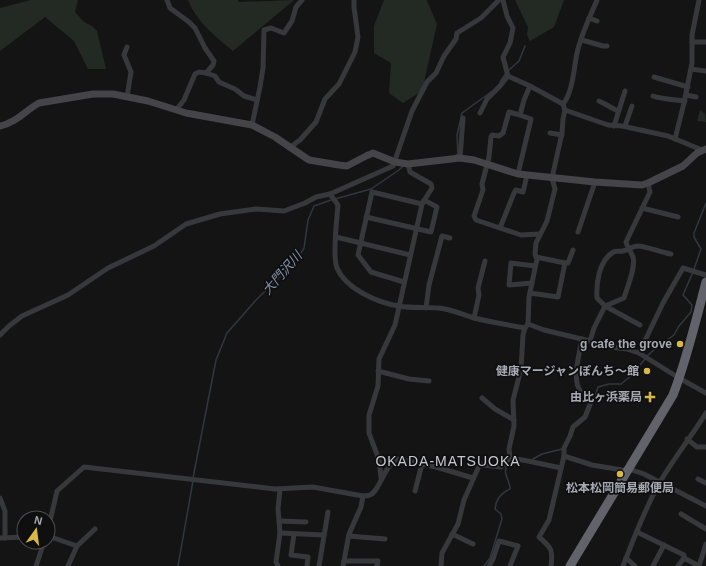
<svg xmlns="http://www.w3.org/2000/svg" width="706" height="566" viewBox="0 0 706 566" font-family="Helvetica,'Noto Sans JP',sans-serif">
	<style>
		.green { fill: #232a24 }
		.lines { fill: none; stroke-linecap: round; stroke-linejoin: round }
		.stream { stroke: #31373e; stroke-width: 1.5 }
		.street { stroke: #37383c; stroke-width: 5 }
		.secondary { stroke: #444449; stroke-width: 7 }
		.highway { stroke: #62636a; stroke-width: 9 }
		.poi-dot { fill: #dab847; stroke: #0f0f10; stroke-width: 1.5 }
		.labels { text-anchor: middle; dominant-baseline: central; stroke-width: 3.5; stroke-linejoin: round; paint-order: stroke }
		.poi-label { font-size: 12px; font-weight: bold; fill: #a7aab4; stroke: #0f0f10; text-anchor: end }
		.water-label { font-size: 13px; font-style: italic; fill: #8394ab; stroke: #0f0f10 }
		.quarter-label { font-size: 14px; letter-spacing: 1px; fill: #c8c9d0; stroke: #0f0f10 }
	</style>
	<rect width="100%" height="100%" fill="#141415"/>
	<g class="green">
		<polygon points="31,0 78,0 75,12 84,22 92,26 97,31 106,69 88,69 74,41 45,17 0,51 0,8"/>
		<path d="M188 0H238V2L294 0 233 51C216 37 196 21 188 0Z"/>
		<polygon points="384,0 427,0 427,1 437,24 422,91 403,103 389,93 391,63 374,53 374,26"/>
		<polygon points="515,0 564,0 554,27 530,41 527,35 528,27"/>
		<polygon points="700,110 705,114 706,122 697,121"/>
	</g>
	<g class="lines">
		<g class="stream">
			<polyline points="509,70 519,61 525,46"/>
			<polyline points="500,82 506,73"/>
			<polyline points="456,155 458,155 457,135 462,113 491,92"/>
			<polyline points="335,199 371,189 399,170 404,165"/>
			<polyline points="694,269 701,249 694,237 694,233 706,203"/>
			<polyline points="647,356 656,348 674,335 679,326 691,312 692,305 683,295 693,272"/>
			<polyline points="595,396 598,387 609,384 621,384 632,375 645,359"/>
			<polyline points="533,459 542,454 562,449"/>
			<polyline points="193,478 216,360 227,333 256,300 296,261 304,248 308,220 314,206 331,200"/>
			<polyline points="178,566 193,481"/>
			<path d="M484 566 490 558 502 519 501 514 495 509C496 499 501 493 510 489V487C508 478 503 473 507 464"/>
		</g>
		<g class="street">
			<polyline points="167,0 170,8 189,22 195,28 205,48 214,61 213,65 206,73 199,72 195,74 184,100 176,110"/>
			<polyline points="503,0 507,16 513,28 510,43 503,57 508,76"/>
			<polyline points="589,18 597,21"/>
			<polyline points="582,40 603,46 607,46"/>
			<polyline points="692,42 706,42"/>
			<polyline points="127,47 124,55 131,72 127,97"/>
			<polyline points="691,69 706,71"/>
			<polyline points="206,73 215,76 219,82 235,89 244,96 257,100"/>
			<polyline points="508,76 530,86 563,104"/>
			<polyline points="654,77 688,87"/>
			<polyline points="686,95 696,97"/>
			<path d="M653 96C660 99 677 100 685 101"/>
			<path d="M599 101C606 104 611 108 618 111"/>
			<polyline points="565,110 608,125 622,126 668,136 702,150"/>
			<polyline points="480,113 487,99 500,86 508,76"/>
			<polyline points="520,115 509,112 503,133 499,136 492,135 491,137 489,157 482,184 483,190 474,216 476,220 521,235 540,234"/>
			<polyline points="252,125 260,87 263,68 264,30 271,28 284,33 292,21 296,7 302,0"/>
			<polyline points="614,126 625,91"/>
			<polyline points="625,126 632,106"/>
			<polyline points="550,133 562,135"/>
			<polyline points="675,139 684,103 692,63 692,35 699,0"/>
			<polyline points="289,148 300,140 316,122 325,99 339,84 355,52 358,37 354,7 354,0"/>
			<polyline points="460,158 463,118"/>
			<polyline points="518,174 531,119 520,115 524,100 530,86"/>
			<path d="M330 194 338 205C337 219 332 256 337 268 346 289 378 303 399 306 414 309 430 306 445 309 455 311 464 315 474 318 491 322 508 325 525 328L528 324"/>
			<polyline points="642,208 678,217"/>
			<polyline points="366,217 431,232 437,207 424,200"/>
			<polyline points="500,228 514,193 516,190 523,192 527,175"/>
			<polyline points="578,232 595,182"/>
			<polyline points="336,237 410,255"/>
			<polyline points="565,263 568,263 573,250"/>
			<polyline points="404,282 371,272 358,255 372,192 422,204"/>
			<polyline points="532,283 509,285 511,263 535,266"/>
			<polyline points="530,293 558,297 565,263 536,257"/>
			<path d="M605 306 624 298C627 288 636 267 633 257 631 251 628 250 626 242L650 192 648 183"/>
			<polyline points="605,306 640,325"/>
			<polyline points="426,308 429,285 442,236 450,238"/>
			<polyline points="474,318 479,295 478,288 485,261"/>
			<path d="M528 324 529 297 537 259 535 254 536 243 547 221 555 189 552 178 562 133 563 119 565 110 563 104C573 92 574 67 577 53 581 35 590 17 597 0"/>
			<polyline points="528,324 544,330 590,341 604,346 627,349 639,353 679,378 706,393"/>
			<polyline points="0,335 9,326 22,316 68,295 108,268 154,246 186,224 220,214 256,209 284,211 305,203 316,197 330,194 393,166 412,111 427,82 436,73 444,56 456,39 457,33 481,18 499,0"/>
			<path d="M590 341 594 328 605 306 597 298C596 284 599 261 612 253 615 250 619 252 623 251 628 250 633 246 638 246 645 246 663 253 671 254"/>
			<polyline points="639,353 663,303 683,268 706,275"/>
			<polyline points="378,371 409,379 429,381"/>
			<polyline points="482,398 495,409 514,420"/>
			<polyline points="687,439 697,447 706,447"/>
			<polyline points="564,456 592,465 628,471"/>
			<polyline points="510,458 528,461 561,468"/>
			<polyline points="629,469 644,474 706,506"/>
			<polyline points="381,478 379,460 369,433 369,415 378,386 379,359 395,325 422,204 432,188 431,184 410,172 408,164"/>
			<polyline points="698,479 706,483"/>
			<polyline points="415,491 422,464"/>
			<polyline points="0,498 5,511 5,538"/>
			<polyline points="681,514 706,529"/>
			<polyline points="280,521 306,522"/>
			<path d="M48 530 57 491 84 467 275 489 313 487 363 496C366 496 368 496 370 495 380 491 385 463 398 459L436 467 473 478"/>
			<polyline points="637,532 684,555 684,558 699,566"/>
			<polyline points="280,533 324,535"/>
			<polyline points="294,534 291,555 308,557 307,566"/>
			<polyline points="452,534 473,544"/>
			<polyline points="48,536 77,546"/>
			<polyline points="349,536 385,539"/>
			<polyline points="0,538 24,537"/>
			<polyline points="626,558 635,566"/>
			<polyline points="344,561 378,561 377,566"/>
			<polyline points="36,566 44,542"/>
			<polyline points="68,566 77,546 95,529"/>
			<polyline points="278,566 276,562 280,533 278,509 280,489"/>
			<polyline points="319,566 328,512"/>
			<polyline points="343,566 349,534 361,507 363,496"/>
			<polyline points="441,566 442,553 458,524 464,500 479,466 483,465 501,467 510,458 509,449 514,426 513,400 521,369 523,335 525,328"/>
			<polyline points="489,566 493,559 499,541 518,546 510,566"/>
			<path d="M551 566C553 550 552 548 539 537L549 520 564 456V448L570 436 573 427 585 417 593 397C589 396 584 395 581 392 571 381 580 352 582 339"/>
			<path d="M623 566C634 538 645 508 660 482 674 458 691 437 706 413"/>
			<polyline points="653,566 664,545"/>
			<polyline points="678,566 684,558"/>
			<polyline points="699,566 706,544"/>
		</g>
		<path class="secondary" d="M0 126C16 123 26 110 39 103L93 94H113L148 101 186 113 252 125 275 137 309 160 339 165 347 166 366 156 373 153 395 162 408 164 460 158 474 160 518 174 595 182 642 185 648 183 683 166 697 153 706 149"/>
		<path class="highway" d="M570 566 673 395C687 359 696 320 706 282"/>
	</g>
	<g class="poi-dot">
		<circle cx="680" cy="344" r="4"/>
		<circle cx="647" cy="371" r="4"/>
		<path d="M648 391h4v4h4v4h-4v4h-4v-4h-4v-4h4z"/>
		<circle cx="620" cy="474" r="4"/>
	</g>
	<g class="labels">
		<g class="poi-label">
			<text x="672" y="344">g cafe the grove</text>
			<text x="639" y="371">健康マージャンぽんち～館</text>
			<text x="642" y="397">由比ヶ浜薬局</text>
			<text x="620" y="488" text-anchor="middle">松本松岡簡易郵便局</text>
		</g>
		<g class="water-label">
			<text transform="translate(282 273) rotate(-49)">大門沢川</text>
		</g>
		<g class="quarter-label">
			<text x="448" y="461">OKADA-MATSUOKA</text>
		</g>
	</g>
	<g transform="translate(36 530) rotate(14)"><circle r="19" fill="#0f0f10" stroke="#4c4d52"/>
	<path d="M0-3L7 15L0 10L-7 15Z" fill="#dab847"/>
	<text y="-6" font-size="11" font-weight="bold" text-anchor="middle" fill="#a7aab4">N</text>
	</g>
</svg>
